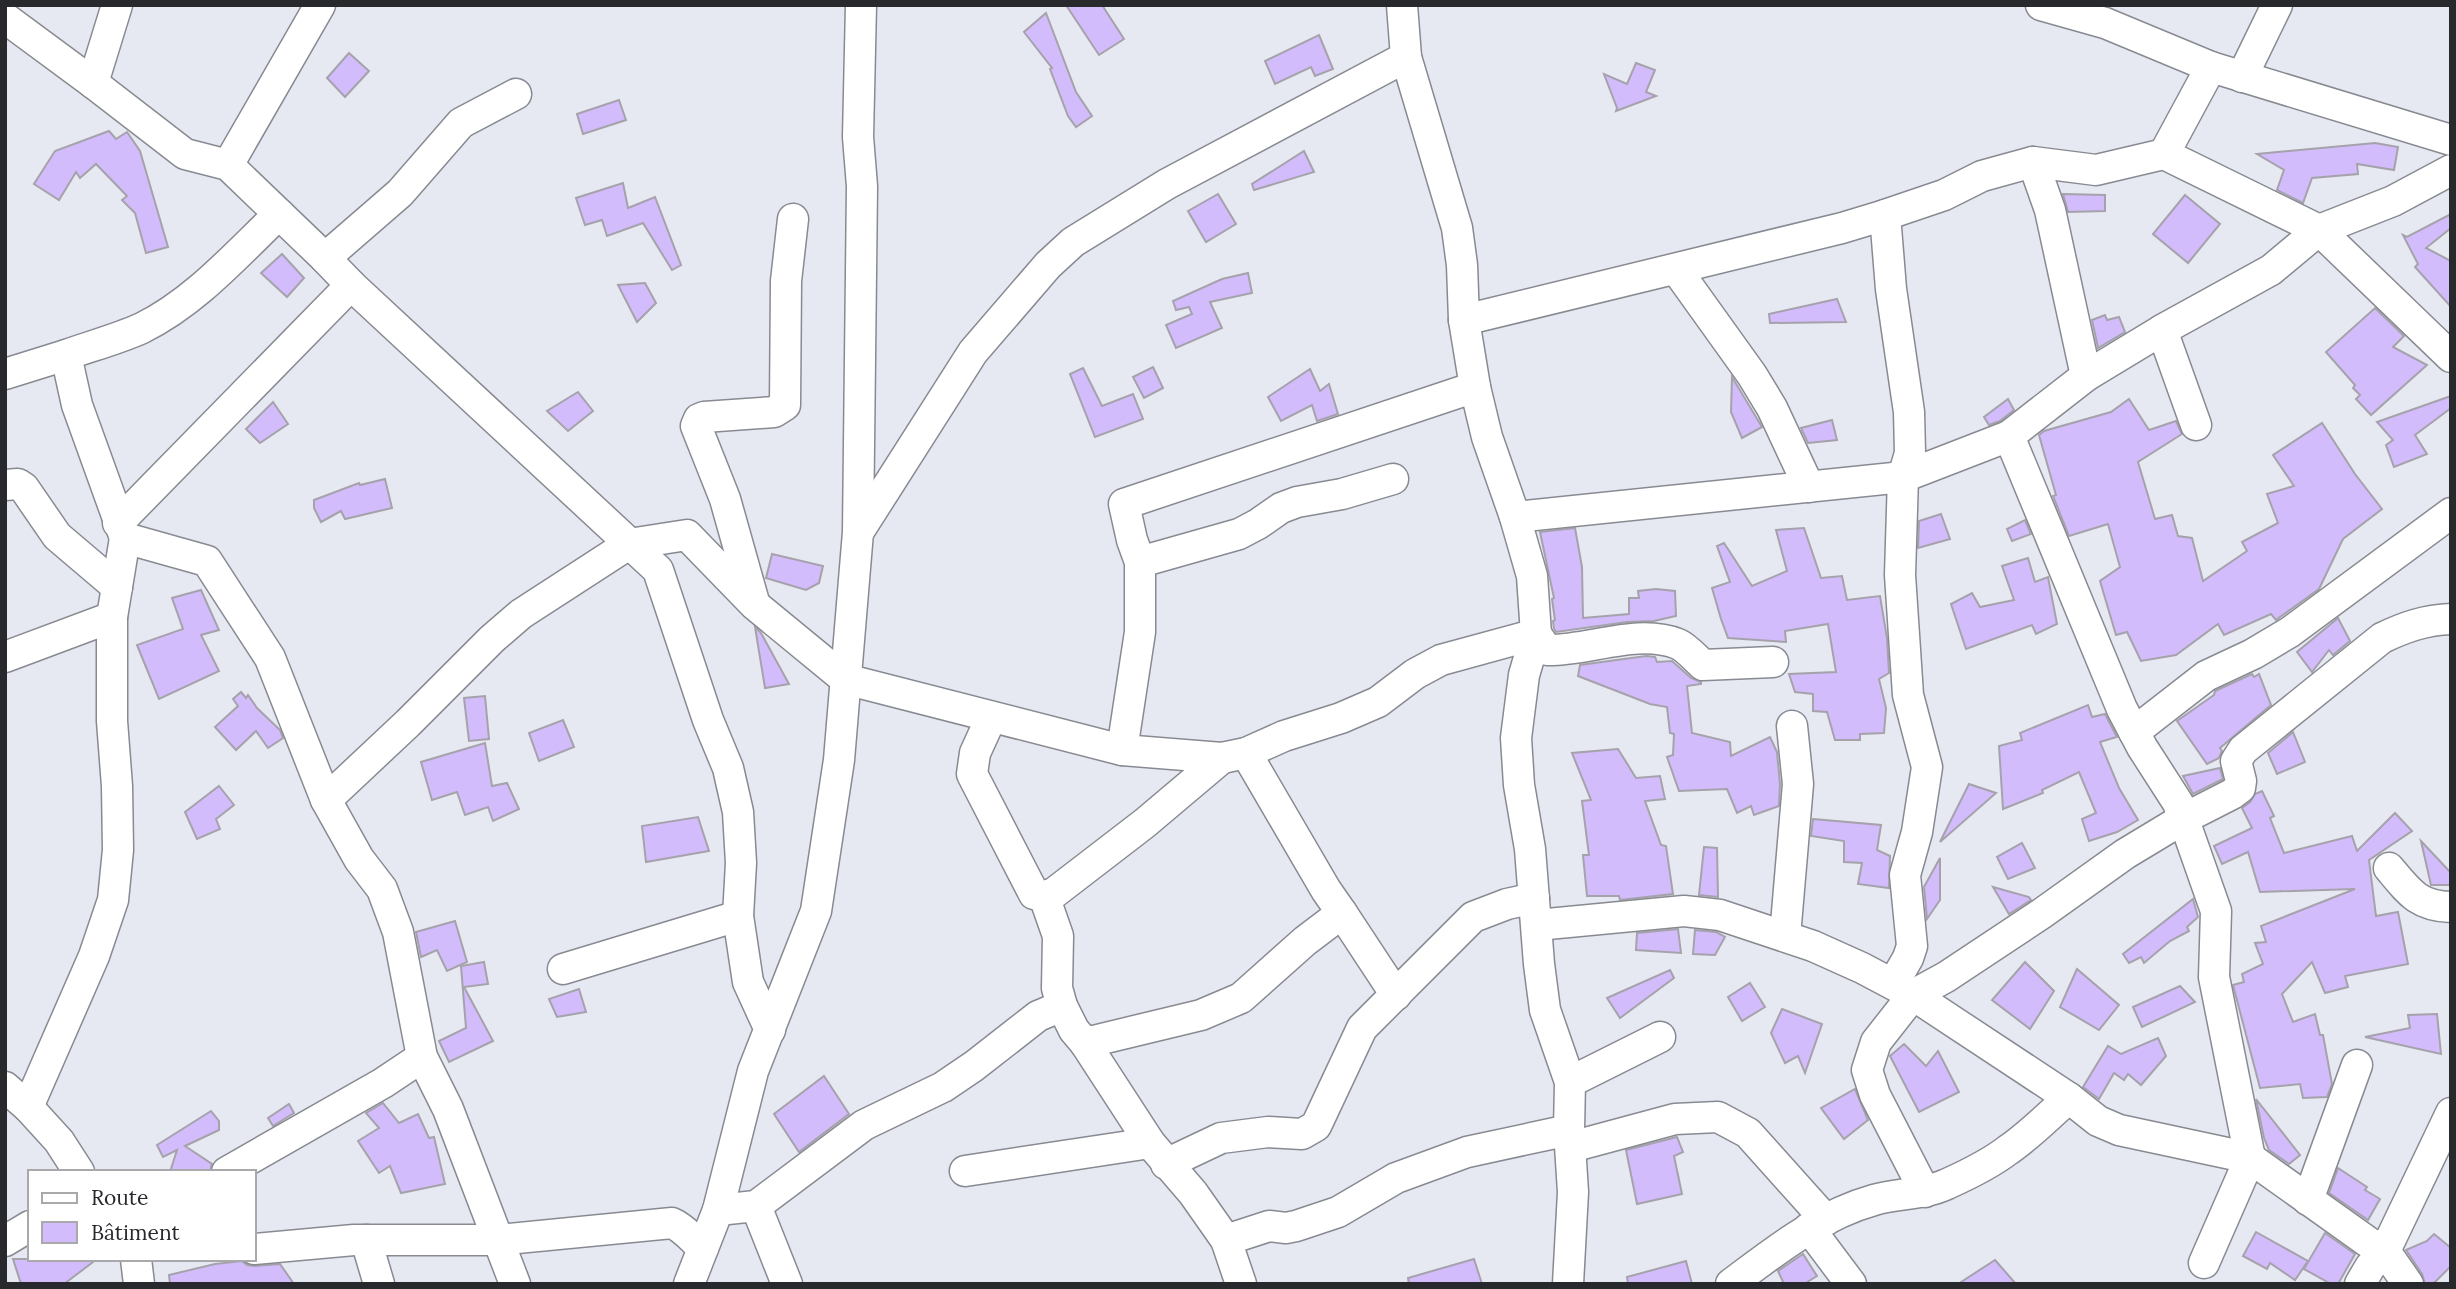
<svg xmlns="http://www.w3.org/2000/svg" width="2456" height="1289" viewBox="0 0 2456 1289" font-family="Lora,serif">
	<style>
		.building { fill: #d3bcfc; stroke: #a5a2ab; stroke-width: 2 }
		.lines { fill: none; stroke-linecap: round; stroke-linejoin: round }
		.street-casing { stroke: #888a92; stroke-width: 33 }
		.street { stroke: #fff; stroke-width: 30 }
	</style>
	<rect width="100%" height="100%" fill="#e7e9f2"/>
	<g class="building">
		<polygon points="1066,5 1102,5 1124,39 1099,55"/>
		<polygon points="1046,13 1076,92 1092,116 1076,127 1068,116 1050,69 1052,68 1024,32"/>
		<polygon points="1319,35 1333,69 1315,76 1311,67 1275,84 1265,61"/>
		<polygon points="349,53 369,71 345,97 327,78"/>
		<polygon points="1636,63 1655,70 1646,92 1656,96 1616,111 1617,108 1604,74 1627,84"/>
		<polygon points="619,100 626,120 583,134 577,114"/>
		<polygon points="109,131 116,139 127,132 140,151 168,247 146,253 135,213 122,200 127,196 96,164 80,178 76,172 59,200 34,184 55,151"/>
		<polygon points="2375,143 2398,147 2394,170 2357,164 2358,174 2312,178 2303,203 2277,190 2284,170 2257,154"/>
		<polygon points="1304,151 1314,172 1254,190 1252,184"/>
		<polygon points="623,183 628,208 655,197 681,265 672,270 643,223 607,236 602,220 585,225 576,198"/>
		<polygon points="1218,194 1236,224 1206,242 1188,211"/>
		<polygon points="2063,194 2105,195 2105,211 2068,212"/>
		<polygon points="2185,195 2220,224 2188,263 2153,234"/>
		<polygon points="2451,214 2451,228 2426,248 2451,261 2451,307 2415,267 2418,264 2403,235 2407,237"/>
		<polygon points="282,254 304,278 287,297 261,273"/>
		<polygon points="1248,273 1252,293 1210,302 1222,328 1176,348 1166,325 1192,314 1189,307 1176,310 1173,301 1222,279"/>
		<polygon points="645,283 656,303 637,322 618,285"/>
		<polygon points="1837,299 1846,322 1770,323 1769,314"/>
		<polygon points="2375,308 2404,336 2393,347 2427,365 2371,415 2356,399 2360,395 2353,388 2355,385 2326,352"/>
		<polygon points="2105,315 2107,320 2119,317 2125,332 2098,348 2092,320"/>
		<polygon points="1153,367 1163,388 1144,398 1133,377"/>
		<polygon points="1083,368 1102,406 1133,394 1143,419 1095,437 1070,374"/>
		<polygon points="1310,369 1320,391 1329,384 1338,414 1317,421 1312,405 1281,421 1268,397"/>
		<polygon points="1732,377 1762,427 1742,438 1731,412"/>
		<polygon points="578,392 593,411 568,431 547,411"/>
		<polygon points="2451,396 2451,408 2415,435 2427,454 2394,467 2386,445 2393,440 2377,422"/>
		<polygon points="2008,399 2014,410 2000,421 1989,425 1984,417"/>
		<polygon points="2129,399 2149,430 2176,421 2182,434 2138,462 2155,519 2172,515 2178,536 2192,538 2203,581 2247,551 2242,542 2278,523 2267,494 2294,486 2273,455 2322,423 2355,474 2382,509 2343,539 2319,589 2280,617 2276,620 2271,614 2224,635 2218,624 2176,655 2141,661 2127,632 2116,635 2100,581 2120,567 2108,524 2069,536 2053,496 2056,495 2039,435 2044,431 2111,412"/>
		<polygon points="273,402 288,424 260,443 246,429"/>
		<polygon points="1832,420 1837,440 1808,443 1801,428"/>
		<polygon points="385,479 392,508 345,519 341,511 321,522 314,508 314,500 359,483 360,485"/>
		<polygon points="1941,514 1950,539 1918,548 1919,521"/>
		<polygon points="2025,520 2031,534 2012,541 2007,529"/>
		<polygon points="1575,528 1582,567 1583,618 1629,614 1629,598 1639,598 1638,591 1656,589 1675,591 1676,616 1654,621 1627,622 1556,632 1554,629 1553,621 1555,620 1552,599 1554,598 1540,532"/>
		<polygon points="1804,528 1821,578 1842,576 1847,600 1880,596 1887,638 1889,673 1879,679 1886,708 1884,733 1860,734 1860,740 1835,740 1827,712 1813,711 1813,694 1795,692 1789,674 1836,672 1828,624 1785,631 1786,642 1728,638 1721,619 1712,588 1730,582 1717,546 1724,543 1752,586 1787,571 1776,530"/>
		<polygon points="772,554 823,566 819,583 806,590 766,578"/>
		<polygon points="2028,558 2035,582 2048,577 2057,624 2036,634 2032,625 1966,649 1951,604 1972,593 1980,607 2014,600 2002,566"/>
		<polygon points="201,590 219,630 201,635 219,671 159,699 137,645 183,629 172,598"/>
		<polygon points="2338,618 2350,641 2333,655 2329,650 2312,672 2297,652"/>
		<polygon points="755,627 761,633 789,684 765,688"/>
		<polygon points="1646,656 1655,657 1657,662 1672,661 1691,678 1701,682 1701,684 1687,686 1692,733 1730,742 1731,756 1770,737 1777,752 1780,784 1779,806 1754,815 1751,806 1737,813 1727,789 1679,791 1667,757 1673,755 1674,734 1670,733 1667,707 1650,704 1578,676 1580,665"/>
		<polygon points="2252,674 2254,677 2259,674 2271,705 2220,748 2222,751 2219,758 2207,764 2177,721 2214,695 2215,691"/>
		<polygon points="241,692 246,698 248,695 257,708 280,730 283,738 268,748 256,731 236,750 215,727 238,706 233,699"/>
		<polygon points="485,696 489,739 469,741 464,698"/>
		<polygon points="2088,705 2092,717 2105,714 2117,737 2100,742 2119,788 2138,820 2117,832 2089,841 2082,819 2096,813 2079,772 2042,790 2043,793 2003,809 1999,746 2022,740 2020,733"/>
		<polygon points="563,720 574,747 539,761 529,733"/>
		<polygon points="2293,732 2305,762 2277,774 2268,753"/>
		<polygon points="485,743 492,786 507,783 519,809 493,821 488,807 465,815 457,792 432,800 421,762"/>
		<polygon points="1618,749 1636,778 1660,776 1665,799 1645,801 1661,845 1666,846 1673,894 1620,900 1619,896 1587,896 1583,855 1589,855 1582,801 1591,800 1572,753"/>
		<polygon points="2220,768 2223,779 2193,794 2183,776"/>
		<polygon points="1969,784 1996,793 1940,842"/>
		<polygon points="219,786 234,805 216,819 220,829 197,839 185,812"/>
		<polygon points="2262,791 2274,816 2270,818 2284,853 2352,836 2357,851 2395,813 2412,831 2369,860 2376,916 2398,912 2408,964 2345,976 2348,987 2325,993 2312,962 2282,994 2293,1022 2315,1014 2320,1035 2323,1035 2332,1084 2327,1097 2303,1098 2300,1084 2260,1088 2233,985 2244,982 2242,974 2263,964 2255,943 2266,942 2261,926 2355,889 2260,892 2248,852 2222,864 2214,846 2252,828 2242,808 2250,802 2255,794"/>
		<polygon points="698,817 709,851 646,862 642,826"/>
		<polygon points="1813,819 1881,825 1877,850 1890,856 1889,888 1858,884 1862,863 1844,862 1844,841 1811,836"/>
		<polygon points="2421,841 2451,873 2451,885 2431,885"/>
		<polygon points="2022,843 2035,868 2008,879 1997,857"/>
		<polygon points="1704,847 1717,848 1718,897 1699,895"/>
		<polygon points="1940,858 1940,900 1927,919 1924,887"/>
		<polygon points="1993,887 2029,897 2031,900 2009,914"/>
		<polygon points="2193,899 2198,917 2187,927 2189,931 2170,941 2144,963 2141,957 2129,963 2123,954"/>
		<polygon points="455,921 467,962 447,971 437,950 421,957 416,932"/>
		<polygon points="1678,929 1681,953 1636,950 1637,933"/>
		<polygon points="1695,930 1716,932 1725,937 1715,955 1693,954"/>
		<polygon points="484,962 488,984 464,987 493,1041 449,1062 439,1041 466,1028 461,966"/>
		<polygon points="2025,962 2054,991 2030,1029 1992,1000"/>
		<polygon points="2077,969 2119,1005 2099,1030 2060,1007"/>
		<polygon points="1670,970 1674,978 1620,1018 1607,998"/>
		<polygon points="1750,983 1765,1007 1742,1021 1728,997"/>
		<polygon points="2180,986 2195,1002 2142,1027 2133,1007"/>
		<polygon points="579,989 586,1012 557,1017 549,999"/>
		<polygon points="1782,1009 1822,1024 1805,1073 1798,1056 1785,1063 1771,1033"/>
		<polygon points="2437,1014 2441,1054 2365,1037 2410,1028 2408,1015"/>
		<polygon points="2158,1038 2166,1056 2141,1085 2128,1074 2124,1080 2114,1073 2099,1099 2083,1087 2108,1046 2121,1054"/>
		<polygon points="1904,1044 1926,1066 1938,1051 1959,1092 1919,1112 1890,1056"/>
		<polygon points="824,1076 849,1114 799,1152 774,1114"/>
		<polygon points="1855,1089 1868,1120 1844,1139 1821,1108"/>
		<polygon points="2256,1099 2300,1155 2289,1164 2269,1150 2264,1138"/>
		<polygon points="383,1103 399,1123 418,1114 429,1138 434,1137 445,1184 401,1193 390,1166 379,1173 358,1141 379,1128 366,1113"/>
		<polygon points="289,1104 294,1113 273,1126 268,1118"/>
		<polygon points="211,1111 219,1121 219,1130 185,1146 212,1164 210,1172 170,1172 177,1150 163,1157 157,1145"/>
		<polygon points="1677,1137 1683,1152 1674,1156 1682,1194 1637,1204 1626,1150"/>
		<polygon points="2338,1168 2367,1187 2365,1190 2380,1199 2368,1220 2329,1193"/>
		<polygon points="2256,1232 2308,1261 2295,1280 2270,1263 2267,1269 2243,1256"/>
		<polygon points="2325,1233 2355,1254 2338,1284 2331,1284 2304,1269"/>
		<polygon points="2434,1234 2451,1248 2451,1266 2433,1284 2425,1284 2422,1274 2406,1250 2427,1241"/>
		<polygon points="1803,1254 1817,1276 1804,1284 1784,1284 1778,1271"/>
		<polygon points="13,1259 97,1259 64,1284 21,1284"/>
		<polygon points="1474,1259 1482,1284 1409,1284 1408,1278"/>
		<polygon points="1995,1260 2016,1284 1958,1284"/>
		<polygon points="242,1261 247,1265 255,1266 280,1264 294,1284 170,1284 169,1275 215,1264"/>
		<polygon points="1686,1261 1692,1284 1628,1284 1627,1277"/>
	</g>
	<g class="lines">
		<g class="street-casing">
			<g id="street">
				<polyline points="1402,5 1406,57 1457,228 1462,265 1464,320 1475,387 1487,437 1515,517 1532,576 1536,634 1524,675 1516,738 1519,785 1530,849 1539,964 1545,1010 1570,1082 1569,1130 1573,1192 1568,1284"/>
				<polyline points="2041,5 2105,23 2211,67 2451,140"/>
				<polyline points="5,18 93,83 185,154 228,165 325,258 351,285 658,570 708,720 728,768 738,812 741,863 738,916 748,982 770,1030"/>
				<polyline points="2211,67 2164,154 2319,230 2451,357"/>
				<polyline points="2242,77 2277,5"/>
				<polyline points="93,83 117,5"/>
				<polyline points="228,165 320,5"/>
				<path d="M279 214C237 254 195 302 142 328 118 339 91 346 66 355L77 405 125 538 207 561 270 658 326 800 359 859 382 889 398 932 422 1057 448 1109 515 1284"/>
				<polyline points="1885,215 1944,195 1982,176 2033,162"/>
				<polyline points="325,258 400,193 461,123 516,94"/>
				<polyline points="1676,269 1752,375 1772,408 1809,487"/>
				<polyline points="1464,320 1842,228 1885,215 1891,289 1909,412 1910,453 1903,477 1900,575 1908,695 1927,767 1917,832 1905,875 1912,946 1908,958 1893,984"/>
				<polyline points="2162,330 2196,425"/>
				<polyline points="5,374 66,355"/>
				<polyline points="2086,376 2050,210 2033,162 2096,170 2164,154"/>
				<polyline points="2009,436 2086,376 2162,330 2271,270 2319,230 2393,201 2451,170"/>
				<polyline points="5,485 18,484 24,488 57,536 117,587"/>
				<polyline points="1515,517 1903,477 2009,436 2122,709 2142,747 2178,803 2216,911 2214,977 2250,1158 2204,1263"/>
				<polyline points="118,523 351,285"/>
				<polyline points="859,531 973,352 1048,265 1073,242 1167,184 1406,57"/>
				<polyline points="1140,562 1239,534 1258,524 1281,508 1297,502 1342,494 1393,479"/>
				<polyline points="754,602 725,499 696,426 699,419 704,417 774,412 785,405 786,281 793,219"/>
				<polyline points="5,657 112,617"/>
				<polyline points="991,718 975,753 972,774 1034,894 1044,896 1054,893 1145,823 1222,758"/>
				<polyline points="2134,732 2206,676 2253,654 2290,632 2451,513"/>
				<polyline points="1122,750 1140,632 1140,562 1132,540 1124,504 1475,387"/>
				<path d="M326 800 408 723 492 639 521 614 629 544 687 535 755 605 845 679 1122 750 1222 758 1246 753 1284 736 1341 718 1378 702 1415 674 1441 660 1536 634 1547 650C1589 651 1637 628 1678 644 1687 648 1696 659 1703 665L1773 662"/>
				<path d="M2389 868C2409 892 2418 906 2451 907"/>
				<polyline points="1044,896 1058,936 1057,988 1062,1006"/>
				<polyline points="1342,913 1396,995"/>
				<polyline points="1537,925 1684,911 1720,915 1813,946 1862,968 1913,995 2069,1098 2098,1121 2119,1130 2250,1158 2368,1242 2385,1251 2408,1284"/>
				<polyline points="1785,936 1798,784 1792,726"/>
				<polyline points="563,969 738,916"/>
				<polyline points="1085,1043 1150,1143 1193,1193 1226,1240 1241,1284"/>
				<polyline points="1570,1082 1660,1037"/>
				<polyline points="5,1087 28,1107 59,1141 79,1172"/>
				<polyline points="28,1107 94,956 113,900 118,850 117,786 112,721 112,617 125,538"/>
				<polyline points="1571,1147 1675,1119 1718,1117 1748,1133 1826,1220"/>
				<polyline points="1166,1164 1221,1138 1268,1132 1302,1134 1316,1126 1362,1028 1473,917 1507,904 1534,898"/>
				<polyline points="965,1171 1150,1143"/>
				<polyline points="227,1172 383,1083 422,1057"/>
				<path d="M1925 1192 1875 1095 1867 1070 1876 1042 1913 995 1946 977 2041 914 2125 854 2183 819 2232 794 2240 788 2241 781 2236 761 2243 750 2382 638C2405 627 2425 620 2451 619"/>
				<polyline points="2308,1200 2357,1065"/>
				<polyline points="756,1206 787,1284"/>
				<polyline points="718,1210 756,1206 864,1125 943,1087 974,1066 1038,1016 1062,1006 1074,1030 1085,1043 1201,1015 1241,998 1305,941 1342,913 1326,890 1246,753"/>
				<polyline points="1809,1228 1851,1284"/>
				<polyline points="366,1240 379,1284"/>
				<polyline points="1226,1240 1269,1226 1286,1228 1296,1226 1338,1212 1396,1178 1467,1152 1569,1130"/>
				<polyline points="5,1241 30,1226"/>
				<path d="M254 1249 354 1240H498L672 1223C684 1228 692 1239 703 1248"/>
				<polyline points="136,1259 139,1284"/>
				<polyline points="689,1284 718,1210 753,1071 816,911 839,760 858,532 862,186 858,137 861,5"/>
				<path d="M1731 1284C1775 1251 1820 1215 1874 1200 1898 1193 1924 1195 1947 1184 1967 1175 1991 1163 2008 1150 2030 1135 2049 1115 2069 1098"/>
				<polyline points="2360,1284 2370,1267 2385,1251 2451,1113"/>
			</g>
		</g>
		<use href="#street" class="street"/>
	</g>
	<rect width="2456" height="1289" fill="none" stroke="#28292d" stroke-width="14"/>
	<rect x="28" y="1170" width="228" height="91" fill="#ffffff" stroke="#a9a9ab" stroke-width="2"/>
	<rect x="42" y="1193" width="35" height="10" fill="#ffffff" stroke="#a9a9ab" stroke-width="2"/>
	<text x="91" y="1205" font-size="21" fill="#28292d">Route</text>
	<rect x="42" y="1222" width="35" height="21" fill="#d3bcfc" stroke="#a9a9ab" stroke-width="2"/>
	<text x="91" y="1240" font-size="21" fill="#28292d">Bâtiment</text>
</svg>
